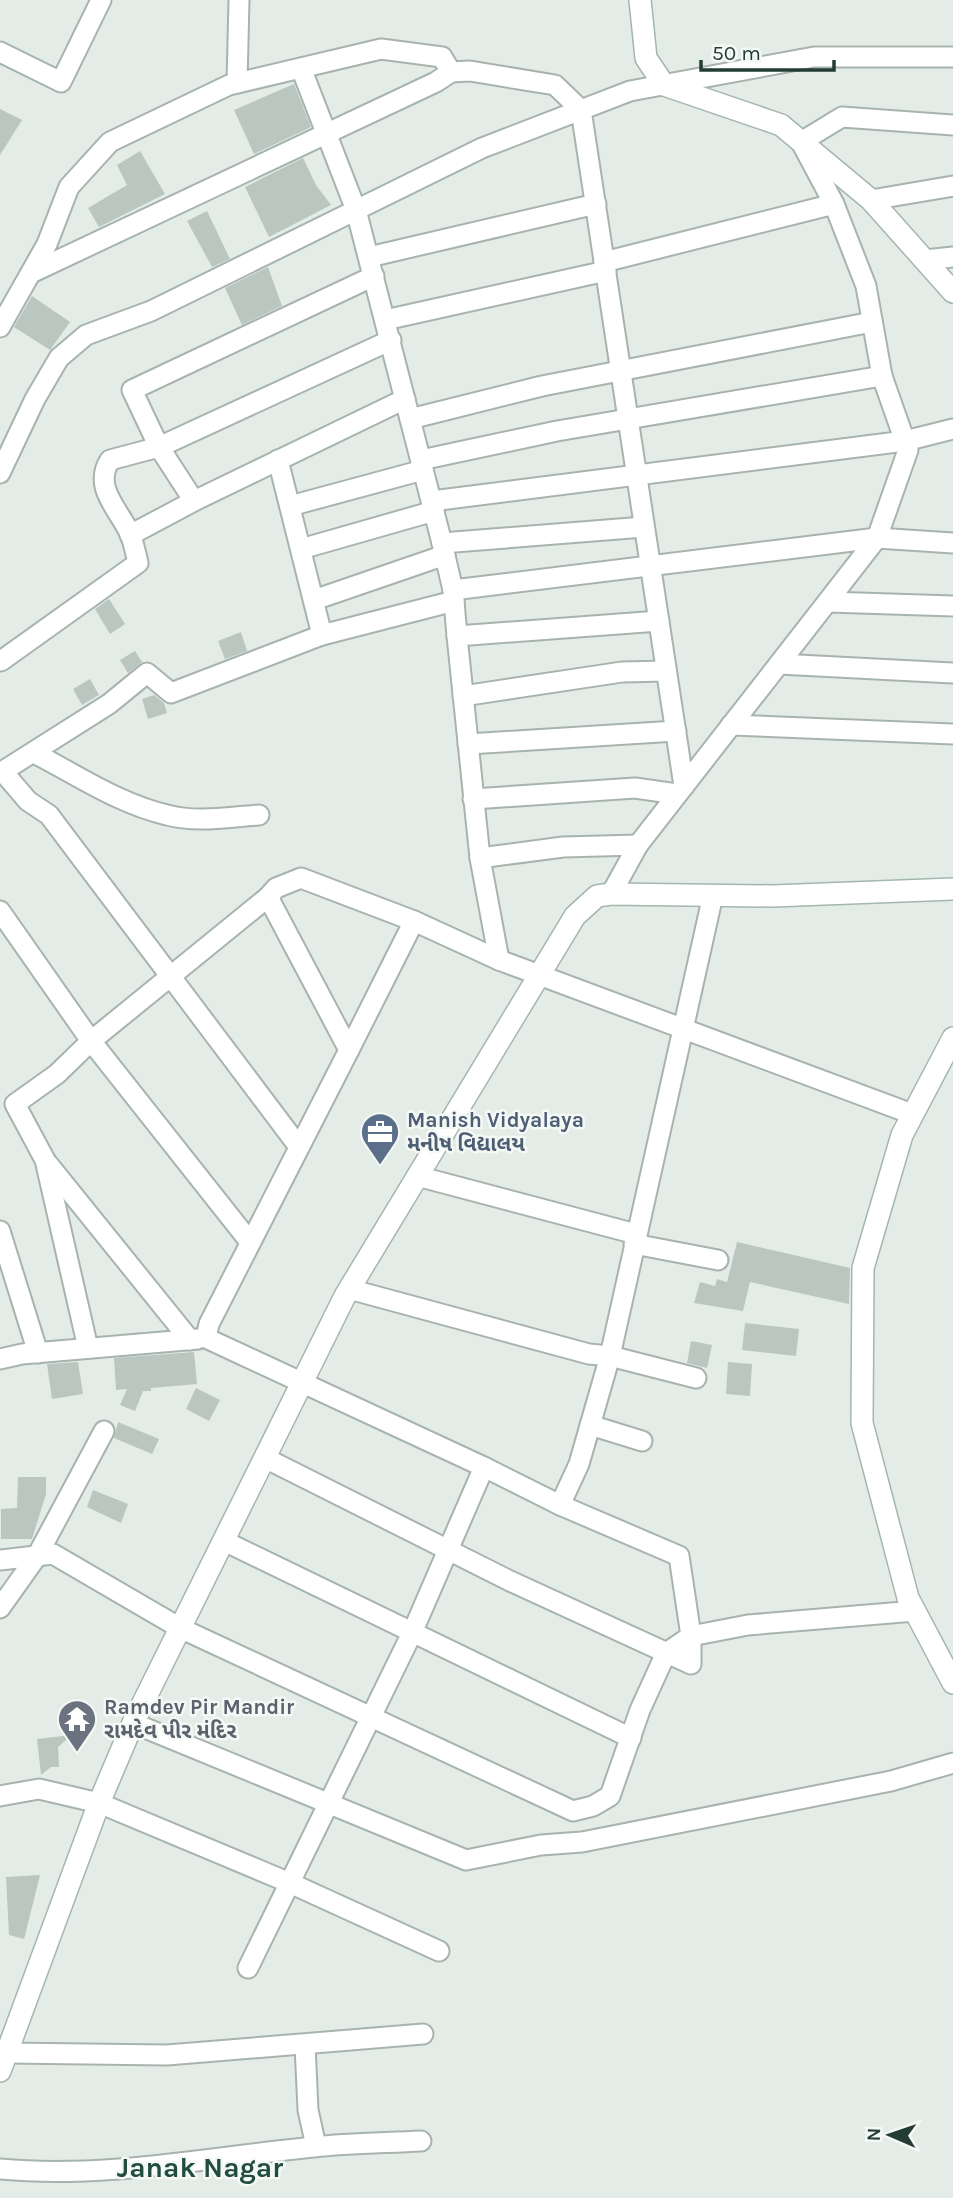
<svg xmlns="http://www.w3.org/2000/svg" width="953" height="2198" viewBox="0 0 953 2198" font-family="Karla,'Noto Sans Gujarati',sans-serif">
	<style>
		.building { fill: #b9c7c0 }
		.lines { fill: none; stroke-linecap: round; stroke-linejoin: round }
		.street-casing { stroke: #a7b4ae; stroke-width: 23 }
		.secondary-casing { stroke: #a3b7ae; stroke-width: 24 }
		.street { stroke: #fff; stroke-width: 19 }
		.secondary { stroke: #fff; stroke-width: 21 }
		.labels { text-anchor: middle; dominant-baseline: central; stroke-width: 5; stroke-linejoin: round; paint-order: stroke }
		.service-label { font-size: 21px; font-weight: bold; fill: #4e5e75; stroke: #f4f9f6; text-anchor: start }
		.worship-label { font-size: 21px; font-weight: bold; fill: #5b616d; stroke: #f4f9f6; text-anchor: start }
		.district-label { font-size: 28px; font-weight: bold; fill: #214d3e; stroke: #f4f9f6 }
	</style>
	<rect width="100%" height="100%" fill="#e4ece8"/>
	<g class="building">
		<polygon points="294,84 311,127 254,154 234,110"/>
		<polygon points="0,109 22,120 0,155"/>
		<polygon points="140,151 165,194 99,227 88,208 127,185 117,165"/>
		<polygon points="303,158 316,185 331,205 269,237 245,187"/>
		<polygon points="207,211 230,259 212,267 187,221"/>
		<polygon points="268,267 282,306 242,325 225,288"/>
		<polygon points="32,296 70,322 50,350 14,327"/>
		<polygon points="109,599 125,624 110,634 95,609"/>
		<polygon points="241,632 247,651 225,659 218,641"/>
		<polygon points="135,651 142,662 128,673 120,660"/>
		<polygon points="90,679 99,695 82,705 73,689"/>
		<polygon points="154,695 164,703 167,713 148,719 142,699"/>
		<polygon points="737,1242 850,1268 849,1304 750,1282 743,1311 694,1303 700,1282 715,1286 717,1279 727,1282"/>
		<polygon points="745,1323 799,1329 796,1356 742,1350"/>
		<polygon points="691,1341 712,1345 707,1368 687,1363"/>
		<polygon points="194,1352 197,1384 151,1388 151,1391 143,1391 135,1411 120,1405 127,1389 116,1390 114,1358"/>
		<polygon points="78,1362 83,1394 52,1399 47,1364"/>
		<polygon points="728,1362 752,1364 750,1396 726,1394"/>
		<polygon points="196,1388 220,1400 209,1421 186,1409"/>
		<polygon points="118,1422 159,1439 152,1454 114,1438"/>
		<polygon points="18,1477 46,1477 46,1494 32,1539 1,1539 1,1509 17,1508"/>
		<polygon points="93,1490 128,1504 121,1523 87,1507"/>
		<polygon points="72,1735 58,1747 59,1767 51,1767 41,1775 37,1739"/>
		<polygon points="40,1875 24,1939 9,1935 6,1877"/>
	</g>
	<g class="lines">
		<g class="street-casing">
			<g id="street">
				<polyline points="0,52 61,82 101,0"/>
				<polyline points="301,68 356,210 442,543"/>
				<polyline points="237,83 239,0"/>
				<polyline points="871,200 953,186"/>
				<polyline points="369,257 596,204"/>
				<polyline points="925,260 953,257"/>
				<polyline points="604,262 834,204"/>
				<polyline points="31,273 436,82 451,72"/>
				<polyline points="374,276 132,390 159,447 391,340"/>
				<polyline points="385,320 606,271"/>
				<polyline points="0,327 47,244 69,187 110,142 229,85 381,49 442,57 451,72 470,71 555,85 581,110 684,786"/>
				<polyline points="882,376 866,286 834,204 801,142 842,117 953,125"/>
				<polyline points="410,419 542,386 872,322"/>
				<polyline points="278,460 322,635 454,601"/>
				<polyline points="421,460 557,431 882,376 908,450 877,538 453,590 457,636"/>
				<polyline points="0,473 35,399 59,358 86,335 151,311 482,148 630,91 814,57 953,57"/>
				<polyline points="432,501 905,441 953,429"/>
				<polyline points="290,506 423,470"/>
				<polyline points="130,535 194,501"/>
				<polyline points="301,549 434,511"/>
				<polyline points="453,590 442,543 644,527"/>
				<polyline points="314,600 445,555"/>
				<polyline points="828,602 953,606"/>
				<polyline points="659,621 457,636 480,858 499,960 912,1114"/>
				<path d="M1 661 138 563C136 554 134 545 131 536 120 510 92 488 110 460L159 447 194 501 405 399"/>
				<polyline points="779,664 953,673"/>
				<polyline points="463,696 622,672 666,671"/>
				<polyline points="731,725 953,734"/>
				<polyline points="468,744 676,731"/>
				<path d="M34 753C77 775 119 804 167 815 197 823 228 817 259 815"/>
				<polyline points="0,773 109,704 147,673 171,693 322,635"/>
				<polyline points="4,773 28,801 49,815 299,1147"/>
				<polyline points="473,799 635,788 677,794"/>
				<polyline points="480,858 563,847 638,845"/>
				<polyline points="611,894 638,845 877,538 953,543"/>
				<polyline points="268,897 276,888 301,878 414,921 499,960"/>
				<polyline points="0,911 91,1041 268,897 349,1050 209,1324 206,1338 484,1467 560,1505 579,1464 610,1356 713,895"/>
				<polyline points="349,1050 414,921"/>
				<polyline points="48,1164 190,1340"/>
				<polyline points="417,1176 636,1234"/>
				<polyline points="0,1231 38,1353"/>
				<polyline points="634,1244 718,1260"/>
				<polyline points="349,1289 589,1354 610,1356 696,1378"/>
				<polyline points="88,1348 45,1160 15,1104 57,1074 91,1041 250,1242"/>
				<polyline points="0,1359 22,1354 198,1339"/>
				<polyline points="590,1425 642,1441"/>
				<polyline points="265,1458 510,1581 691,1664 691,1636 748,1625 915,1611"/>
				<polyline points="224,1541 631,1738"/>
				<polyline points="0,1560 53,1554 180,1628 573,1811 593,1806 610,1796 640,1710 666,1653 691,1636 679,1556 560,1505"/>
				<polyline points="0,1608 37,1556 104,1431"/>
				<polyline points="133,1723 466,1860 541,1845 582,1842 891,1781 953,1763"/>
				<polyline points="0,1796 39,1789 99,1803 290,1883 439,1951"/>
				<polyline points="248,1968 412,1633 484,1467"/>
				<polyline points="305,2045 308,2110 316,2146"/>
				<polyline points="7,2053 167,2055 423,2034"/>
				<path d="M0 2169C104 2179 211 2157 314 2147 349 2143 385 2143 421 2141"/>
			</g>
		</g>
		<g class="secondary-casing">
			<g id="secondary">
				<polyline points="640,0 646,58 664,85 781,125 871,200 953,292"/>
				<polyline points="953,1038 902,1135 863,1268 862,1423 908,1598 953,1683"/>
				<polyline points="0,2071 99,1803 133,1723 345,1296 575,916 597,896 611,894 773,896 953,889"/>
			</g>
		</g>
		<use href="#street" class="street"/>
		<use href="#secondary" class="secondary"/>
	</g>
	<defs>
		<g id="office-pin" transform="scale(2.0125)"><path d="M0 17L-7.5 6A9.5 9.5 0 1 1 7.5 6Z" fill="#5c6f8a" stroke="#f4f9f6"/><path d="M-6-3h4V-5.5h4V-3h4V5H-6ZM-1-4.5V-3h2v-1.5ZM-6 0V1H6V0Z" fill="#fff"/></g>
		<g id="temple-pin" transform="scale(2.0125)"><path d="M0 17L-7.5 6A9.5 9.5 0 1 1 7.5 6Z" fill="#6b7280" stroke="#f4f9f6"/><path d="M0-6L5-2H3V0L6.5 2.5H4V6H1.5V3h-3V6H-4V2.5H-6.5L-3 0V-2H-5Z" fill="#fff"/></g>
	</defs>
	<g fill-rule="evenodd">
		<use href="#office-pin" x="380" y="1132"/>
		<use href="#temple-pin" x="77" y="1719"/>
	</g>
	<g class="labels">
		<g class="service-label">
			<text x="407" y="1120">Manish Vidyalaya<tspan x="407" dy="24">મનીષ વિદ્યાલય</tspan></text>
		</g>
		<g class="worship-label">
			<text x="104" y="1707">Ramdev Pir Mandir<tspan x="104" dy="24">રામદેવ પીર મંદિર</tspan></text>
		</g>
		<g class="district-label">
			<text x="200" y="2167">Janak Nagar</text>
		</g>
	</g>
	<g transform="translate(890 2135) rotate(272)" stroke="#f4f9f6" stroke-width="5" paint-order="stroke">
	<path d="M0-5L12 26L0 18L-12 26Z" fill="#243d34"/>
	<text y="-10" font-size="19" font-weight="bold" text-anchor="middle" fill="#243d34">N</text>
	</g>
	<path d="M701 60v10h133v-10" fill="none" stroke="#243d34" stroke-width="3.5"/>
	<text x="712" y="60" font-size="21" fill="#243d34" stroke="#f4f9f6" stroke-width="5" paint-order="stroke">50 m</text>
</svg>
